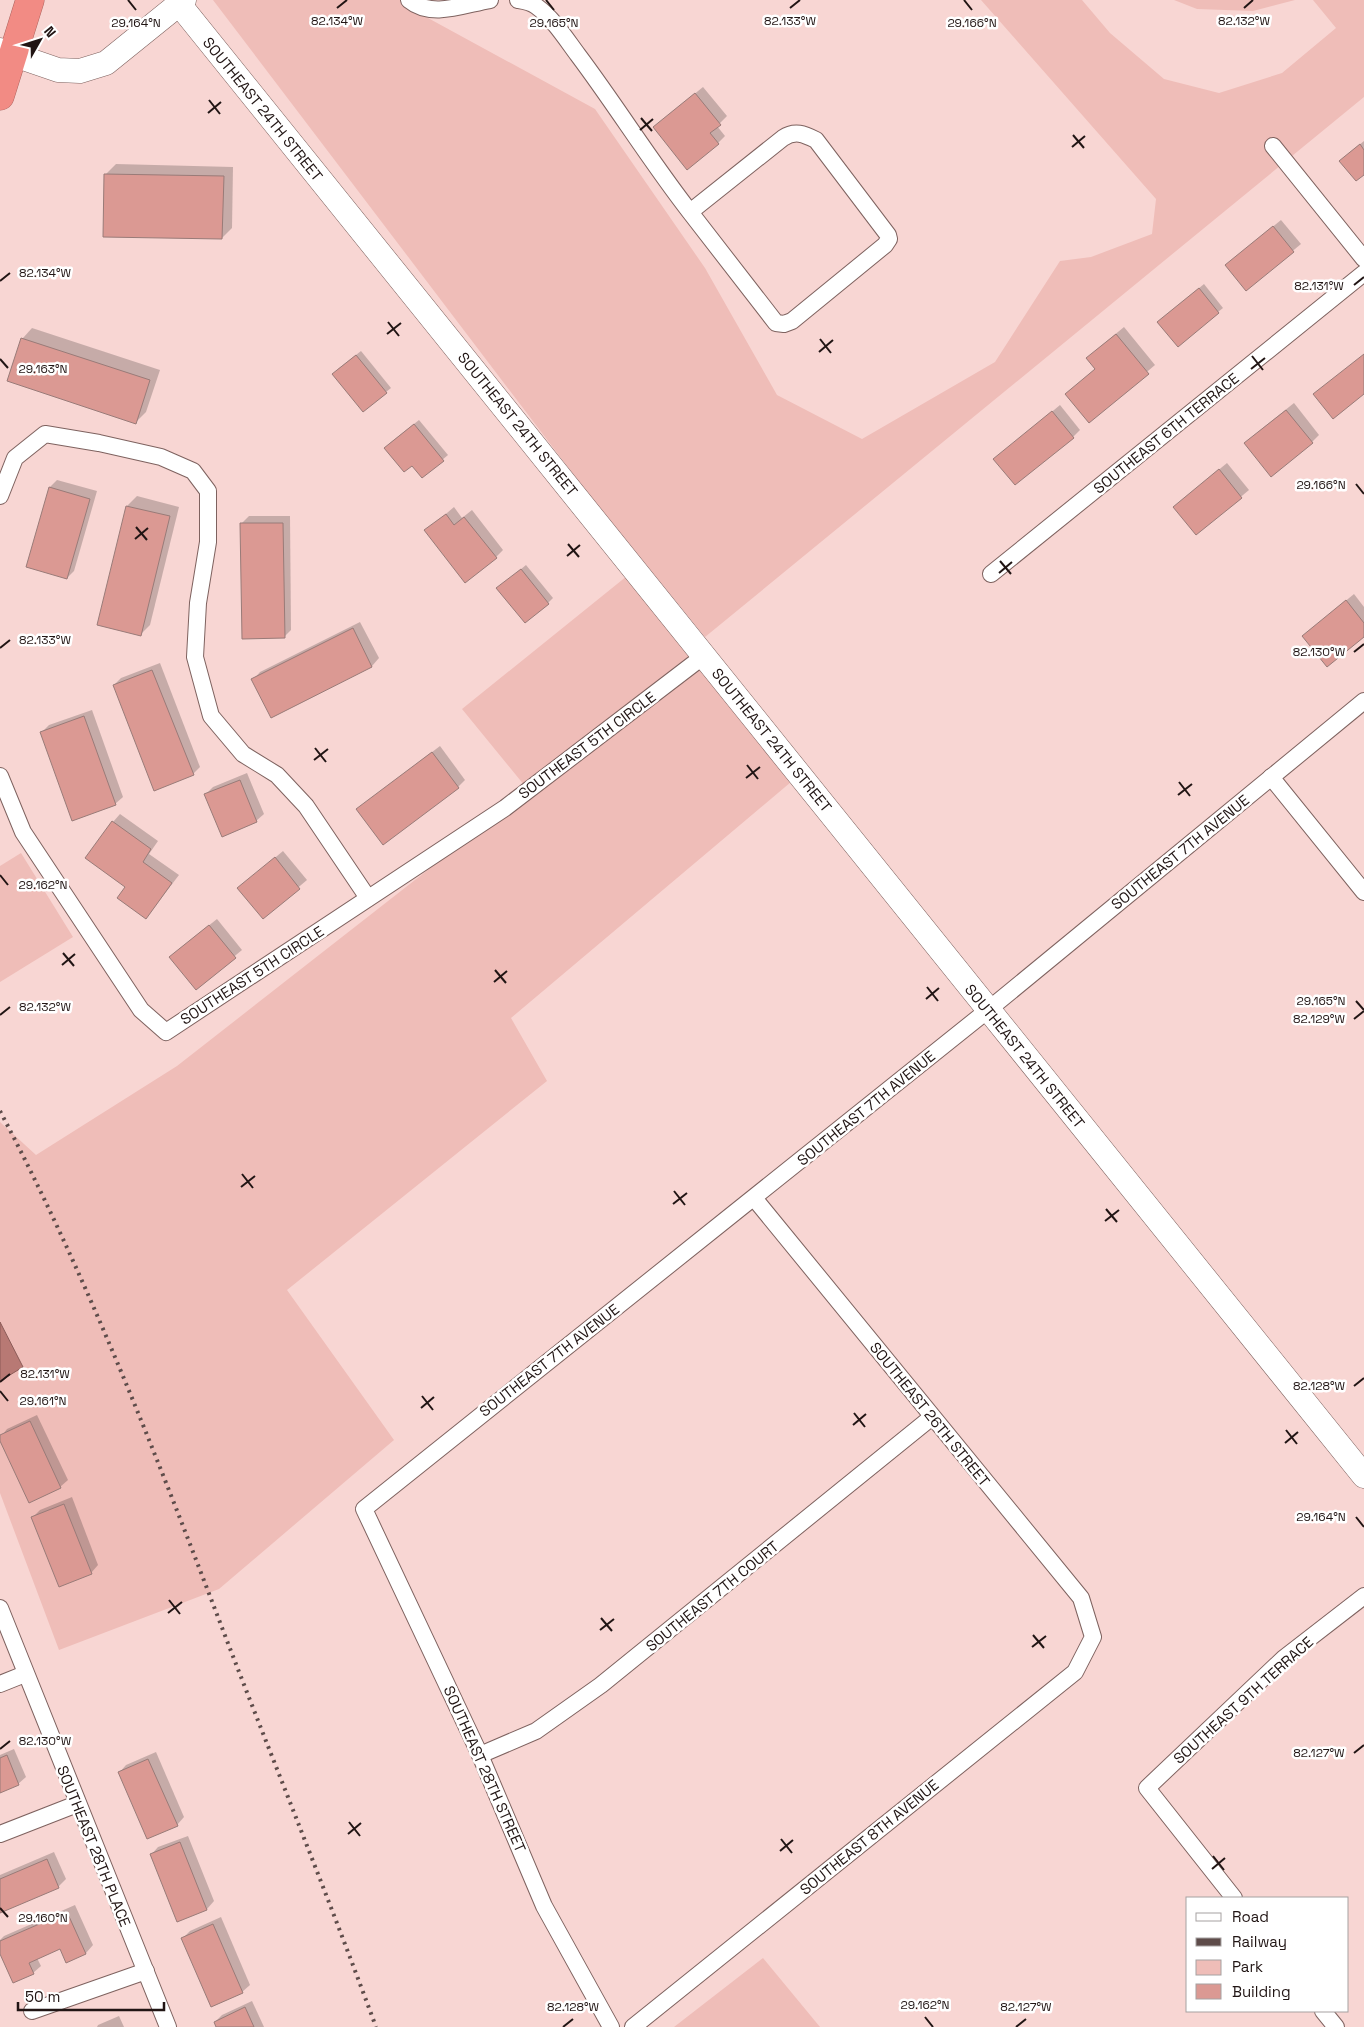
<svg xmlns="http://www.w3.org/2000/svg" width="1364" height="2027" viewBox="0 0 1364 2027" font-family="'Space Grotesk',sans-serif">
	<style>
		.green { fill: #efbdb8 }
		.water { fill: #b87974; stroke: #8b5b57 }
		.shadow { fill: #0003 }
		.building { fill: #db9993; stroke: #997b78 }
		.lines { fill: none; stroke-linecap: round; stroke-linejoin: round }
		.street-casing { stroke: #7e625f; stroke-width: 18 }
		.secondary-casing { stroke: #7e625f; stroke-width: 25 }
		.highway-casing { stroke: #a9625d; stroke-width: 29 }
		.street { stroke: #fff; stroke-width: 16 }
		.secondary { stroke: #fff; stroke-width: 24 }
		.highway { stroke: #f28b84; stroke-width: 28 }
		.rail { stroke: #5e4c4a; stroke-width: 4; stroke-dasharray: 2.5 5; stroke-linecap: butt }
		.ticks { fill: none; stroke: #211514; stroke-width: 2 }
		.labels { text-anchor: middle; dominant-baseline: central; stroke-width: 5; stroke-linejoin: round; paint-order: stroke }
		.street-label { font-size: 15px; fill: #211514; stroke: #fff }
		.ticks-label { font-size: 12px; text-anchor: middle; fill: #211514; stroke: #fff; stroke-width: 5; stroke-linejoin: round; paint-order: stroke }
	</style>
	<rect width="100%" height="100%" fill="#f8d6d3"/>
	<g class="green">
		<polygon points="213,0 406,0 428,18 595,109 705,268 777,395 862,439 995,362 1060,261 1091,257 1152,234 1156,199 981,0 1082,0 1110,33 1164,79 1219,93 1282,73 1336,28 1313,0 1364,0 1364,97 705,637 583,487"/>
		<polygon points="1174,0 1295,0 1253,11 1197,9"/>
		<polygon points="627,576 791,782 511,1018 547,1081 287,1290 394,1440 219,1589 59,1650 0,1493 0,1381 23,1367 0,1322 0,1122 36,1155 177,1066 529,791 462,709"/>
		<polygon points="21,853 73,937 0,982 0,866"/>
		<polygon points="763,1958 820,2027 674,2027"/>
	</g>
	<polygon class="water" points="0,1322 23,1367 0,1381"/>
	<g class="shadow">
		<polygon points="703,87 727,116 717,126 725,136 718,143 654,127"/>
		<polygon points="1364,141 1364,173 1348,154"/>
		<polygon points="116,164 233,167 232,228 222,238 106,174"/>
		<polygon points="1281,220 1301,244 1247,289 1234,258"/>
		<polygon points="1204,284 1223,308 1218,312 1164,317"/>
		<polygon points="1124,327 1155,365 1089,421 1067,394 1096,368 1095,351"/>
		<polygon points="32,328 160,370 146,412 136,422 9,380 23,338"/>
		<polygon points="361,351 391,388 386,392 338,369"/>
		<polygon points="1294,403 1319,435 1312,442 1253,436"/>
		<polygon points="1060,405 1080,430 1073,437 995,459"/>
		<polygon points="419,420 448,455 423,476 390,443"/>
		<polygon points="1227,463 1249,490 1196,534 1182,500"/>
		<polygon points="57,480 97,491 74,571 67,578 27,566 50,487"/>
		<polygon points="137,496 179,507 150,625 140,635 127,506"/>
		<polygon points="454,507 462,518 472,510 503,550 496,557 426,531"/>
		<polygon points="249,516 290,516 291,630 284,637 242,523"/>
		<polygon points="526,565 553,598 548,603 503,584"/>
		<polygon points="1354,594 1364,607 1364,635 1303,636"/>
		<polygon points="360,622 379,658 372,666 271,716 253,680 260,672"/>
		<polygon points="160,663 200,767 193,774 114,685 121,678"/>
		<polygon points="92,710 123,797 115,804 42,732 49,725"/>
		<polygon points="440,746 465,780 458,787 357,809"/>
		<polygon points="247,773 264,814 256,821 206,794 213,787"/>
		<polygon points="120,814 158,841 149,854 179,875 146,918 126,887 113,822"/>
		<polygon points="283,851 307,880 263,917 239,888"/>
		<polygon points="217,919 242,950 196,988 178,950"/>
		<polygon points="37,1415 68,1480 60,1487 0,1438 7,1429"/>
		<polygon points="72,1497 98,1565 91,1573 33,1517 40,1510"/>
		<polygon points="14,1749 26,1777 18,1784 0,1791 0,1755"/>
		<polygon points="156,1752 184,1817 177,1825 119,1773 126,1765"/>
		<polygon points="188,1836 214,1901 207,1909 177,1920 151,1855 158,1847"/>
		<polygon points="54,1852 66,1879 58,1887 0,1912 0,1875"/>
		<polygon points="75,1905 93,1945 86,1953 67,1961 60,1947 37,1958 41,1966 33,1973 0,1951 0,1940 4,1936"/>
		<polygon points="221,1917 250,1985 242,1992 183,1938 190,1931"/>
		<polygon points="252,2001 264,2027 217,2027 215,2022 222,2015"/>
		<polygon points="119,2016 124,2027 97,2027 98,2025"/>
	</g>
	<g class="building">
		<polygon points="695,93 721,125 710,133 719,144 687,170 653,127"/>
		<polygon points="1360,144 1364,150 1364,175 1356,181 1339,161"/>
		<polygon points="104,174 224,176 222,239 103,237"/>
		<polygon points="1273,226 1294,252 1246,291 1225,265"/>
		<polygon points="1199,288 1219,313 1178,347 1157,322"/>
		<polygon points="1116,334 1149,374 1089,423 1065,394 1095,369 1086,358"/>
		<polygon points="21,338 150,380 136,424 7,381"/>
		<polygon points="1364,354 1364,394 1333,419 1313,394"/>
		<polygon points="356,355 387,393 363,412 332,374"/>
		<polygon points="1286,410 1313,443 1271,477 1244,443"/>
		<polygon points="1052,411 1074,438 1015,485 993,459"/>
		<polygon points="414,424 444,461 422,478 412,466 404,472 384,448"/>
		<polygon points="1219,469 1242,498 1196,535 1173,507"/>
		<polygon points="49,487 90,499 67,579 26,567"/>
		<polygon points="126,506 170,516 141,636 97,625"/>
		<polygon points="446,514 454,525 464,517 497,558 465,583 424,530"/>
		<polygon points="240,523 283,523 285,638 242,639"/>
		<polygon points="521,569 549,604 525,623 496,588"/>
		<polygon points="1346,600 1364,623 1364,637 1327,667 1302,636"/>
		<polygon points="353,628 372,667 271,718 251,679"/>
		<polygon points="152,670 194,775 154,791 113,685"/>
		<polygon points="84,716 116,805 72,821 40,732"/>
		<polygon points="432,752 459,788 383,845 356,809"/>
		<polygon points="240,780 257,822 222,837 204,794"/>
		<polygon points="112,821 151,849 143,862 172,883 146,919 117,898 125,887 85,858"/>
		<polygon points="275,857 300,889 263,919 237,888"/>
		<polygon points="209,925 236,958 196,990 169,957"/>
		<polygon points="30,1421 61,1488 29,1503 0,1441 0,1435"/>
		<polygon points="64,1504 92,1574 59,1587 31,1517"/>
		<polygon points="7,1755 19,1785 0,1793 0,1758"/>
		<polygon points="148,1759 178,1826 147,1839 118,1772"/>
		<polygon points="180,1842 207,1910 177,1922 150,1854"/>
		<polygon points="47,1859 59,1888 0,1913 0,1879"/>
		<polygon points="67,1912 86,1954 66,1963 60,1949 29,1963 34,1974 13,1983 0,1954 0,1941"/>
		<polygon points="213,1924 243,1993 211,2007 181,1938"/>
		<polygon points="245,2007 254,2027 216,2027 214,2022"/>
	</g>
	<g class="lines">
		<g class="street-casing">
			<g id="street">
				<path d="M409 0C432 19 465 4 490 0"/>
				<path d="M518 0C524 1 531 2 536 6 553 18 566 39 578 55 617 107 651 162 690 212L776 323 784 324 792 321 885 245 889 239 888 235 816 140C804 134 795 130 783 138L690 212"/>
				<polyline points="1273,146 1364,259"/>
				<polyline points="0,496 15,458 45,434 99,443 161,457 193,471 208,491 208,542 198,603 195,657 211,716 243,754 277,775 306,806 368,898"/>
				<polyline points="991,574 1364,273"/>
				<polyline points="0,776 23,832 141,1010 166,1032 505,808 705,655"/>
				<polyline points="1271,777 1364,892"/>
				<polyline points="0,1608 168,2027"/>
				<polyline points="0,1684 25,1674"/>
				<polyline points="480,1755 536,1731 601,1685 932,1417"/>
				<polyline points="0,1834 77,1804"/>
				<polyline points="1234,1898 1147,1788 1284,1658 1364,1596"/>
				<polyline points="32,2011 146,1971"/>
				<polyline points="1323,2011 1336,2027"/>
				<polyline points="611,2027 544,1906 480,1755 364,1509 988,1010 1364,701"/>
				<polyline points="633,2027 1075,1672 1093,1637 1081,1598 754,1198"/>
			</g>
		</g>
		<g class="secondary-casing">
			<g id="secondary">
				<polyline points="179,4 1364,1476"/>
				<polyline points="0,50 58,70 80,71 106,63 184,0"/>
			</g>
		</g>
		<g class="highway-casing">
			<polyline id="highway" points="0,96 30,0"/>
		</g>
		<use href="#street" class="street"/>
		<use href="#secondary" class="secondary"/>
		<use href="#highway" class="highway"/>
		<path class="rail" d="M0 1111C90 1282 160 1465 229 1646 278 1773 329 1899 376 2027"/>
	</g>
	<path class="ticks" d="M128 0 136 10M546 0 554 10M964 0 972 10M337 8 347 0M790 8 800 0M1244 8 1253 0M209 100 220 114M208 113 221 102M641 118 652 131M640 130 653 119M1073 135 1084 148M1072 147 1085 136M0 281 10 273M1354 285 1364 277M388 322 399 336M387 334 401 323M820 339 831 353M819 352 833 340M1252 356 1263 370M0 359 8 368M1251 369 1265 358M1356 484 1364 494M136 527 147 540M135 539 148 528M568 544 579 557M567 556 580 545M1000 561 1011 574M999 573 1012 562M0 648 10 640M1354 652 1364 644M315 748 326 762M314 760 328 749M747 765 758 779M746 778 760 767M1179 782 1190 796M1178 795 1192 784M0 875 8 885M63 953 74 966M62 965 75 954M495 970 506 983M494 982 507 971M927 987 938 1001M926 999 939 988M1356 1001 1364 1010M0 1015 10 1007M1354 1019 1364 1011M242 1174 253 1188M241 1187 255 1176M674 1191 685 1205M673 1204 687 1193M1106 1209 1117 1222M1105 1221 1119 1210M0 1382 10 1374M1354 1386 1364 1378M0 1391 8 1401M422 1396 433 1410M421 1408 434 1397M854 1413 865 1427M853 1425 866 1414M1286 1430 1297 1444M1285 1443 1298 1432M1356 1517 1364 1527M169 1600 180 1614M168 1613 182 1602M601 1618 612 1631M600 1630 614 1619M1033 1635 1044 1648M1032 1647 1046 1636M0 1749 10 1741M1354 1753 1364 1745M349 1822 360 1836M348 1834 361 1823M781 1839 792 1853M780 1851 793 1840M1213 1856 1224 1870M1212 1869 1225 1858M0 1908 8 1917M925 2017 933 2027M563 2027 573 2019M1016 2027 1026 2019"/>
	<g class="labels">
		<g class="street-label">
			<text transform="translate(263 109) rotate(51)">SOUTHEAST 24TH STREET</text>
			<text transform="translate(518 424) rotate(51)">SOUTHEAST 24TH STREET</text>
			<text transform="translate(1166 433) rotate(-39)">SOUTHEAST 6TH TERRACE</text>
			<text transform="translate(772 740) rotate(51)">SOUTHEAST 24TH STREET</text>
			<text transform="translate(587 745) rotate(-37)">SOUTHEAST 5TH CIRCLE</text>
			<text transform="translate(1180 852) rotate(-39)">SOUTHEAST 7TH AVENUE</text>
			<text transform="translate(252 975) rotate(-33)">SOUTHEAST 5TH CIRCLE</text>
			<text transform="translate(1025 1056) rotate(51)">SOUTHEAST 24TH STREET</text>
			<text transform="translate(866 1108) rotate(-39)">SOUTHEAST 7TH AVENUE</text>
			<text transform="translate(549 1360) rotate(-38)">SOUTHEAST 7TH AVENUE</text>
			<text transform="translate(930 1414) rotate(51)">SOUTHEAST 26TH STREET</text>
			<text transform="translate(712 1596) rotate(-39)">SOUTHEAST 7TH COURT</text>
			<text transform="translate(1243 1700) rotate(-42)">SOUTHEAST 9TH TERRACE</text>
			<text transform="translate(485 1769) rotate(66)">SOUTHEAST 28TH STREET</text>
			<text transform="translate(869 1837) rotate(-39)">SOUTHEAST 8TH AVENUE</text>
			<text transform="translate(94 1846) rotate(68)">SOUTHEAST 28TH PLACE</text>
		</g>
	</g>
	<g class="ticks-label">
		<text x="337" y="25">82.134°W</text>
		<text x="790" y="25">82.133°W</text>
		<text x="1244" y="25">82.132°W</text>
		<text x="136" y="27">29.164°N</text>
		<text x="554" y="27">29.165°N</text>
		<text x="972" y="27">29.166°N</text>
		<text x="45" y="277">82.134°W</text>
		<text x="1319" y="290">82.131°W</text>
		<text x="43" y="373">29.163°N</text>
		<text x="1321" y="489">29.166°N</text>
		<text x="45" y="644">82.133°W</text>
		<text x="1319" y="656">82.130°W</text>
		<text x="43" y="889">29.162°N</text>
		<text x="1321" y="1005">29.165°N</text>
		<text x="45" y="1011">82.132°W</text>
		<text x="1319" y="1023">82.129°W</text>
		<text x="45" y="1378">82.131°W</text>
		<text x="1319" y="1390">82.128°W</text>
		<text x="43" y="1405">29.161°N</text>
		<text x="1321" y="1521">29.164°N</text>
		<text x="45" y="1745">82.130°W</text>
		<text x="1319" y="1757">82.127°W</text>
		<text x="43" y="1922">29.160°N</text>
		<text x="925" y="2009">29.162°N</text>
		<text x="573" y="2011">82.128°W</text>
		<text x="1026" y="2011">82.127°W</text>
	</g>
	<rect x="1186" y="1897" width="162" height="115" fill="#ffffff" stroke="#a6a1a1"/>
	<rect x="1196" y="1913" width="25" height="8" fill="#ffffff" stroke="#a6a1a1"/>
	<text x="1232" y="1922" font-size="15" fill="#211514">Road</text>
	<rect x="1196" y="1938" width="25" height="8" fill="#5e4c4a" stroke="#a6a1a1"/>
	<text x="1232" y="1947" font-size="15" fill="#211514">Railway</text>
	<rect x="1196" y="1960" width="25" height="15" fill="#efbdb8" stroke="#a6a1a1"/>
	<text x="1232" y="1972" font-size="15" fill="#211514">Park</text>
	<rect x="1196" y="1984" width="25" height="15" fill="#db9993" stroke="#a6a1a1"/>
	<text x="1232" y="1997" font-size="15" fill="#211514">Building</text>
	<g transform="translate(40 40) rotate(51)" stroke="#ffffff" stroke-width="4" paint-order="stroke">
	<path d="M0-4L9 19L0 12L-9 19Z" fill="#211514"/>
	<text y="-8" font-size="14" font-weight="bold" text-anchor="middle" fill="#211514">N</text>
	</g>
	<path d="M18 2002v8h146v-8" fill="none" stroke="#211514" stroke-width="2.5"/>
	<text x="25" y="2002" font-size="15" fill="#211514" stroke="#ffffff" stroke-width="4" paint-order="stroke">50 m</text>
</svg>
